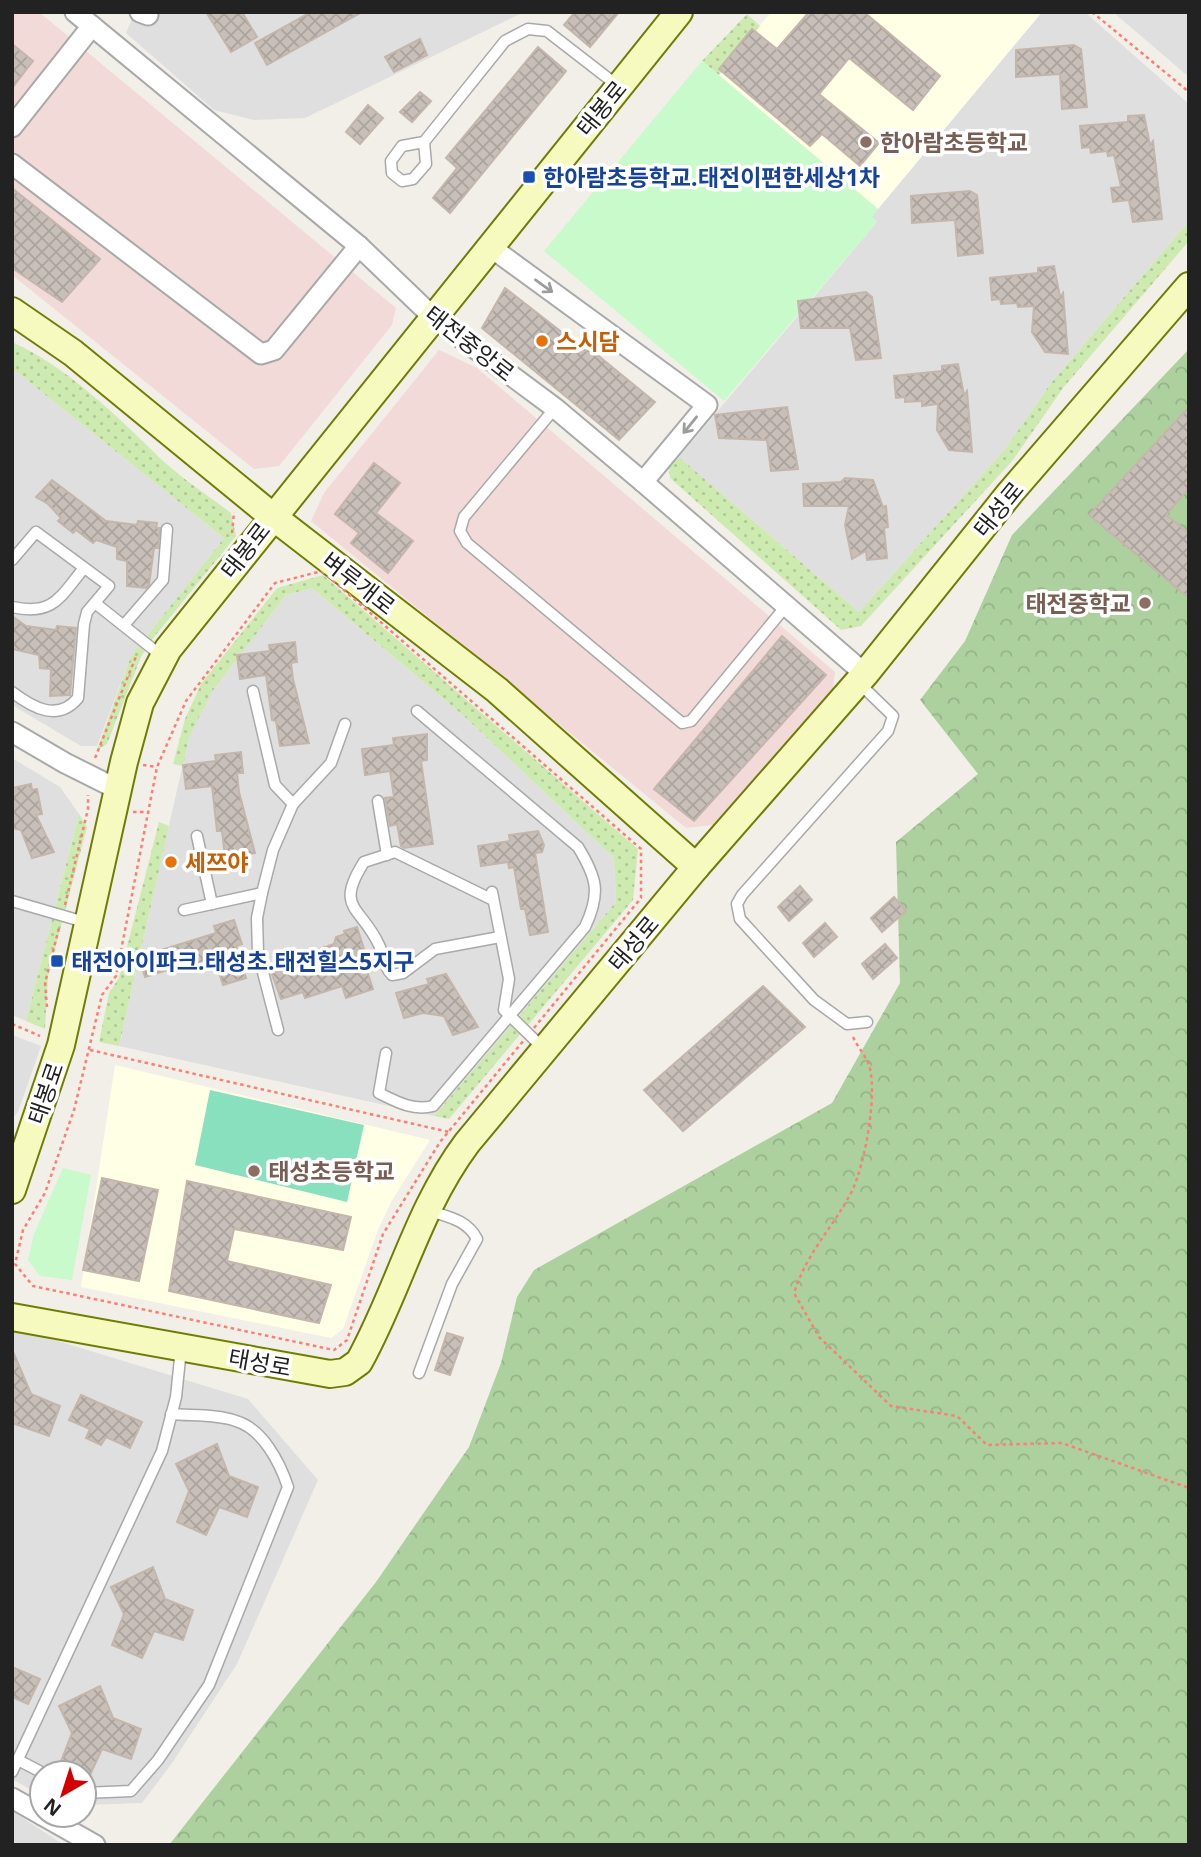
<svg xmlns="http://www.w3.org/2000/svg" width="1201" height="1857" viewBox="0 0 1201 1857" font-family="'Noto Sans','Noto Sans KR',sans-serif">
	<style>
		.residential { fill: #e0dfdf }
		.commercial { fill: #f2dad9 }
		.education { fill: #ffffe5 }
		.grass { fill: url(#grass-dots) }
		.forest { fill: url(#forest-crowns) }
		.park { fill: #c8facc }
		.pitch { fill: #88e0be }
		.building { fill: url(#building-cross-hatch); stroke: #c4b6ab; stroke-width: 2 }
		.lines { fill: none; stroke-linecap: round; stroke-linejoin: round }
		.lane-casing { stroke: #a9a9a9; stroke-width: 13 }
		.street-casing { stroke: #a9a9a9; stroke-width: 23 }
		.secondary-casing { stroke: #707d05; stroke-width: 30 }
		.path { stroke: #fa8072; stroke-width: 2.5; stroke-dasharray: 3.5 3.5; stroke-linecap: butt }
		.lane { stroke: #fff; stroke-width: 10 }
		.street { stroke: #fff; stroke-width: 19 }
		.secondary { stroke: #f7fabf; stroke-width: 26 }
		.oneway { stroke: #9c9c9c }
		.education-dot { fill: #8d6e63; stroke: #fff; stroke-width: 2.5 }
		.transit-dot { fill: #1a4fb4; stroke: #fff; stroke-width: 2.5 }
		.food-dot { fill: #e8710a; stroke: #fff; stroke-width: 2.5 }
		.labels { text-anchor: middle; dominant-baseline: central; stroke-width: 7; stroke-linejoin: round; paint-order: stroke }
		.street-label { font-size: 23px; fill: #222; stroke: #fff }
		.education-label { font-size: 23px; font-weight: bold; fill: #785e54; stroke: #fff; text-anchor: start }
		.transit-label { font-size: 23px; font-weight: bold; fill: #164399; stroke: #fff; text-anchor: start }
		.food-label { font-size: 23px; font-weight: bold; fill: #c56008; stroke: #fff; text-anchor: start }
	</style>
	<defs>
		<pattern id="grass-dots" width="8" height="8" patternUnits="userSpaceOnUse" patternTransform="scale(1.75)"><rect width="8" height="8" fill="#cdebb0"/><path d="M2 2h.1M6 6h.1" fill="none" stroke="#b0c997" stroke-width="1.8" stroke-linecap="round"/></pattern>
		<pattern id="forest-crowns" width="20" height="18" patternUnits="userSpaceOnUse" patternTransform="scale(1.75)"><rect width="20" height="18" fill="#add19e"/><path d="M2 6a3 3 0 1 1 6 0M12 15a3 3 0 1 1 6 0" fill="none" stroke="#95b388"/></pattern>
		<pattern id="building-cross-hatch" width="8" height="8" patternUnits="userSpaceOnUse" patternTransform="scale(1.75)"><rect width="8" height="8" fill="#c7bfb8"/><path d="M0 0l8 8M0 8l8-8" fill="none" stroke="#aba49e"/></pattern>
	</defs>
	<rect width="100%" height="100%" fill="#f2efe9"/>
	<g class="residential">
		<polygon points="135,12 524,12 305,118 254,120 214,110 126,33"/>
		<polygon points="1042,12 1085,12 1189,104 1189,221 1051,383 1005,449 859,612 679,457 877,222 871,217"/>
		<polygon points="1113,12 1189,12 1189,77"/>
		<polygon points="12,368 224,538 131,656 97,746 81,746 12,705"/>
		<polygon points="312,588 465,717 614,858 616,902 434,1116 119,1046 189,737 199,712 211,693 286,595"/>
		<polygon points="12,758 60,787 79,814 26,1021 12,1015"/>
		<polygon points="12,1035 41,1046 18,1112 12,1119"/>
		<polygon points="12,1327 248,1399 318,1480 237,1664 172,1763 142,1803 84,1805 84,1773 42,1773 42,1796 12,1779"/>
		<polygon points="12,1811 64,1845 12,1845"/>
	</g>
	<g class="commercial">
		<polygon points="12,12 39,12 396,308 392,325 279,466 254,469 12,275"/>
		<polygon points="439,350 477,368 835,672 833,689 713,825 686,828 311,521 324,493"/>
	</g>
	<g class="education">
		<polygon points="771,12 1042,12 878,209 719,75"/>
		<polygon points="115,1065 430,1140 391,1202 378,1230 343,1329 331,1338 81,1287"/>
	</g>
	<g class="grass">
		<polygon points="747,14 760,26 719,75 702,61"/>
		<polygon points="1189,221 1189,241 1063,388 1013,460 861,626 841,630 670,478 669,468 679,457 859,612 1005,449 1051,383"/>
		<path d="M12 342C68 367 120 419 163 461 184 480 209 496 231 513L236 536 151 641 141 657 107 744 97 750 131 656 224 538 12 368Z"/>
		<polygon points="323,575 638,849 633,900 449,1119 434,1116 616,902 614,858 465,717 312,588 286,595 211,693 189,737 183,766 173,764 185,719 201,684 277,588"/>
		<polygon points="79,814 87,827 48,976 45,1029 26,1021"/>
		<polygon points="159,822 169,826 119,1046 99,1042 109,993 119,978"/>
	</g>
	<polygon class="forest" points="1189,349 1189,1845 169,1845 376,1582 469,1447 501,1363 517,1297 534,1270 832,1103 900,983 896,842 978,774 920,700 965,641 1012,535"/>
	<g class="park">
		<polygon points="702,61 878,209 872,217 877,222 724,401 544,251"/>
		<polygon points="63,1168 91,1175 72,1280 40,1276 28,1260 34,1234"/>
	</g>
	<polygon class="pitch" points="210,1090 364,1125 347,1202 195,1165"/>
	<g class="building">
		<polygon points="206,12 242,12 257,37 231,52"/>
		<polygon points="311,12 362,12 267,65 255,43"/>
		<polygon points="575,12 619,12 590,47 564,25"/>
		<polygon points="809,12 864,12 940,76 913,110 849,58 819,94 879,143 860,166 822,134 810,146 719,69 752,29 777,49"/>
		<polygon points="420,39 427,55 394,72 385,57"/>
		<polygon points="12,44 33,61 12,88"/>
		<polygon points="1074,45 1081,49 1087,107 1062,109 1060,74 1016,77 1016,50"/>
		<polygon points="538,47 566,71 450,213 433,198 457,168 446,158"/>
		<polygon points="420,92 431,101 412,122 400,112"/>
		<polygon points="368,105 383,118 360,144 346,132"/>
		<polygon points="1144,115 1150,145 1153,141 1162,219 1133,222 1129,200 1113,202 1111,188 1121,187 1114,155 1108,156 1107,151 1091,153 1090,147 1082,148 1080,126 1128,122 1128,116"/>
		<polygon points="12,188 100,259 62,302 12,268"/>
		<polygon points="970,191 977,195 983,253 958,256 955,220 912,223 911,196"/>
		<polygon points="1054,266 1060,297 1063,293 1068,354 1045,352 1032,332 1034,306 1018,307 1017,303 1001,304 1000,299 992,300 990,278 1038,273 1038,268"/>
		<polygon points="505,288 586,351 589,348 655,402 619,440 482,328"/>
		<polygon points="866,292 872,297 881,358 856,360 850,328 801,328 798,301"/>
		<polygon points="958,364 964,395 967,391 972,452 949,450 937,430 938,404 922,406 922,401 905,402 905,397 896,398 894,376 942,371 942,366"/>
		<polygon points="787,407 798,469 771,471 767,440 719,438 715,415"/>
		<polygon points="1189,407 1189,488 1166,515 1189,533 1189,598 1089,515"/>
		<polygon points="374,463 400,483 376,513 413,541 388,573 351,543 359,533 335,514"/>
		<polygon points="845,478 873,480 883,507 886,506 888,527 884,528 887,558 867,560 866,551 852,559 845,525 849,506 804,506 803,484 841,482"/>
		<polygon points="52,480 106,521 137,525 138,521 157,523 156,528 160,528 158,548 154,548 149,585 146,588 127,586 127,561 117,559 117,547 96,540 93,543 76,530 73,533 58,521 61,518 48,504 36,497"/>
		<polygon points="12,616 26,626 56,630 57,626 76,628 70,695 50,696 51,669 40,668 39,655 12,649"/>
		<polygon points="782,636 826,675 694,821 654,789"/>
		<polygon points="295,642 297,662 291,663 293,679 309,743 280,746 276,721 272,720 266,675 240,679 237,655 270,651 269,645"/>
		<polygon points="427,734 427,760 421,761 433,844 404,848 401,846 397,824 390,826 385,798 394,797 390,771 365,775 362,749 394,745 393,738"/>
		<polygon points="241,752 243,773 237,773 239,792 255,853 225,857 222,831 217,831 212,786 186,789 183,765 216,761 215,755"/>
		<polygon points="31,784 32,790 37,789 42,814 36,815 54,852 32,858 21,830 12,828 12,788"/>
		<polygon points="538,831 544,845 542,852 535,853 548,932 530,935 525,909 521,909 514,867 509,868 508,862 481,866 478,846 510,841 509,835"/>
		<polygon points="800,886 812,900 789,921 778,907"/>
		<polygon points="894,897 906,911 882,932 871,918"/>
		<polygon points="234,920 242,944 236,946 246,978 223,985 215,960 172,974 171,969 145,977 139,957 216,933 214,926"/>
		<polygon points="825,923 837,937 814,957 803,943"/>
		<polygon points="357,927 365,952 361,953 373,989 346,998 342,986 305,998 303,992 281,999 269,966 334,944 336,937 345,934 344,931"/>
		<polygon points="885,944 897,958 873,979 862,964"/>
		<polygon points="446,974 478,1027 453,1035 444,1016 423,1013 404,1018 396,993 429,984 427,979"/>
		<polygon points="763,986 805,1027 683,1131 644,1090"/>
		<polygon points="102,1178 158,1190 139,1281 83,1270"/>
		<polygon points="187,1181 351,1217 343,1250 234,1229 227,1261 331,1285 319,1323 169,1291"/>
		<polygon points="447,1333 463,1338 450,1375 435,1370"/>
		<polygon points="12,1349 31,1394 60,1406 49,1436 12,1423"/>
		<polygon points="81,1395 142,1422 130,1448 106,1437 101,1445 86,1438 90,1429 69,1420"/>
		<polygon points="217,1444 229,1476 258,1487 247,1517 219,1507 206,1535 177,1522 189,1491 176,1464"/>
		<polygon points="153,1567 165,1599 193,1610 183,1640 154,1631 142,1658 112,1645 124,1614 111,1587"/>
		<polygon points="12,1667 40,1679 28,1704 12,1697"/>
		<polygon points="100,1686 113,1718 141,1729 131,1759 102,1749 89,1777 60,1764 72,1733 59,1706"/>
	</g>
	<g class="lines">
		<g class="lane-casing">
			<g id="lane">
				<polyline points="424,142 426,164 413,179 402,181 392,173 391,161 402,146 424,142 505,41 528,29 547,31 618,86"/>
				<polyline points="555,408 464,517 460,531 467,543 682,723 691,721 786,606"/>
				<path d="M12 560 36 532 109 586 87 612 84 624 78 698C58 722 33 708 12 692"/>
				<polyline points="95,603 163,657"/>
				<path d="M12 607C54 616 60 597 84 568"/>
				<polyline points="124,625 163,580 167,529"/>
				<polyline points="859,683 893,716 888,731 742,895 737,904 740,919 814,1000 847,1024 867,1022"/>
				<polyline points="253,691 275,785 293,804"/>
				<polyline points="378,801 387,855"/>
				<polyline points="197,836 212,904"/>
				<polyline points="492,892 509,979 504,1010 544,1049"/>
				<path d="M493 900 395 852 364 862C334 909 361 906 379 945 384 955 383 966 392 975L403 973 435 949 500 937"/>
				<polyline points="12,901 88,923"/>
				<polyline points="184,910 262,893"/>
				<polyline points="278,1030 258,953 257,918 262,893 273,850 293,804 331,763 345,724"/>
				<path d="M386 1053 379 1093C397 1102 413 1111 433 1106L585 927C601 893 597 878 578 847L417 711"/>
				<path d="M419 1373 452 1284 477 1239C467 1220 449 1217 430 1211"/>
				<polyline points="18,1760 43,1773"/>
				<polyline points="12,1772 162,1451 176,1397 181,1349"/>
				<path d="M84 1793 131 1791 158 1760 209 1685 288 1487C280 1463 263 1429 236 1421 217 1414 191 1416 171 1414"/>
			</g>
		</g>
		<g class="street-casing">
			<g id="street">
				<polyline points="75,12 359,246 434,318 555,408 643,482 865,674"/>
				<polyline points="140,12 148,15"/>
				<polyline points="12,127 92,26"/>
				<polyline points="12,164 261,354 274,350 359,246"/>
				<polyline points="489,246 707,405 643,482"/>
				<polyline points="12,732 65,763 119,790"/>
				<polyline points="12,1798 42,1815"/>
				<polyline points="42,1815 95,1845"/>
			</g>
		</g>
		<g class="secondary-casing">
			<g id="secondary">
				<polyline points="12,311 73,353 272,516 497,690 696,867"/>
				<polyline points="12,1190 61,1045 124,762 140,703 168,649 679,12"/>
				<path d="M12 1317 330 1374 345 1372 359 1362C399 1290 417 1210 467 1143L696 867 865 674 1010 493 1189 286"/>
			</g>
		</g>
		<g class="path">
			<polyline points="1092,12 1189,92"/>
			<polyline points="232,533 234,512"/>
			<polygon points="322,571 641,849 641,898 440,1142 383,1234 347,1340 334,1350 33,1286 15,1264 23,1230 45,1193 74,1110 102,995 116,976 157,767 186,701 275,583"/>
			<polyline points="95,758 137,654"/>
			<polyline points="143,765 157,767"/>
			<polyline points="133,812 147,812"/>
			<polyline points="65,905 88,809 88,795"/>
			<polyline points="47,1007 45,983 59,928"/>
			<polyline points="12,1024 40,1036"/>
			<path d="M853 1037C857 1046 865 1055 869 1065 878 1093 865 1164 852 1191 833 1228 808 1250 794 1293L819 1337 891 1406 957 1416 987 1445 1062 1443 1189 1488"/>
			<polyline points="90,1050 449,1132"/>
		</g>
		<use href="#lane" class="lane"/>
		<use href="#street" class="street"/>
		<use href="#secondary" class="secondary"/>
	</g>
	<defs><path id="oneway-shaft" d="M-6 0H5M1.5-3L5.5 0L1.5 3" fill="none" stroke-width="1.6" stroke-linecap="round" stroke-linejoin="round" transform="scale(1.75)"/></defs>
	<g class="oneway">
		<use href="#oneway-shaft" transform="translate(544 286) rotate(36)"/>
		<use href="#oneway-shaft" transform="translate(690 425) rotate(129)"/>
	</g>
	<g class="education-dot">
		<circle cx="866" cy="142" r="7"/>
		<circle cx="1145" cy="603" r="7"/>
		<circle cx="254" cy="1171" r="7"/>
	</g>
	<g class="transit-dot">
		<rect x="522" y="170" width="14" height="14" rx="3.5"/>
		<rect x="50" y="954" width="14" height="14" rx="3.5"/>
	</g>
	<g class="food-dot">
		<circle cx="542" cy="341" r="7"/>
		<circle cx="171" cy="862" r="7"/>
	</g>
	<g class="labels">
		<g class="street-label">
			<text transform="translate(601 108) rotate(-51)">태봉로</text>
			<text transform="translate(470 343) rotate(38)">태전중앙로</text>
			<text transform="translate(998 509) rotate(-51)">태성로</text>
			<text transform="translate(245 550) rotate(-52)">태봉로</text>
			<text transform="translate(359 583) rotate(38)">벼루개로</text>
			<text transform="translate(633 943) rotate(-50)">태성로</text>
			<text transform="translate(45 1093) rotate(-71)">태봉로</text>
			<text transform="translate(260 1362) rotate(10)">태성로</text>
		</g>
		<g class="education-label">
			<text x="880" y="142">한아람초등학교</text>
			<text x="1131" y="603" text-anchor="end">태전중학교</text>
			<text x="268" y="1171">태성초등학교</text>
		</g>
		<g class="transit-label">
			<text x="543" y="177">한아람초등학교.태전이편한세상1차</text>
			<text x="71" y="961">태전아이파크.태성초.태전힐스5지구</text>
		</g>
		<g class="food-label">
			<text x="556" y="341">스시담</text>
			<text x="185" y="862">세쯔야</text>
		</g>
	</g>
	<rect width="1201" height="1857" fill="none" stroke="#222222" stroke-width="28"/>
	<g transform="translate(63 1794) rotate(219)"><circle r="33" fill="#ffffff" stroke="#a7a7a7" stroke-width="2"/>
	<path d="M0-5L12 26L0 18L-12 26Z" fill="#d40000"/>
	<text y="-10" font-size="19" font-weight="bold" text-anchor="middle" fill="#222222">N</text>
	</g>
</svg>
